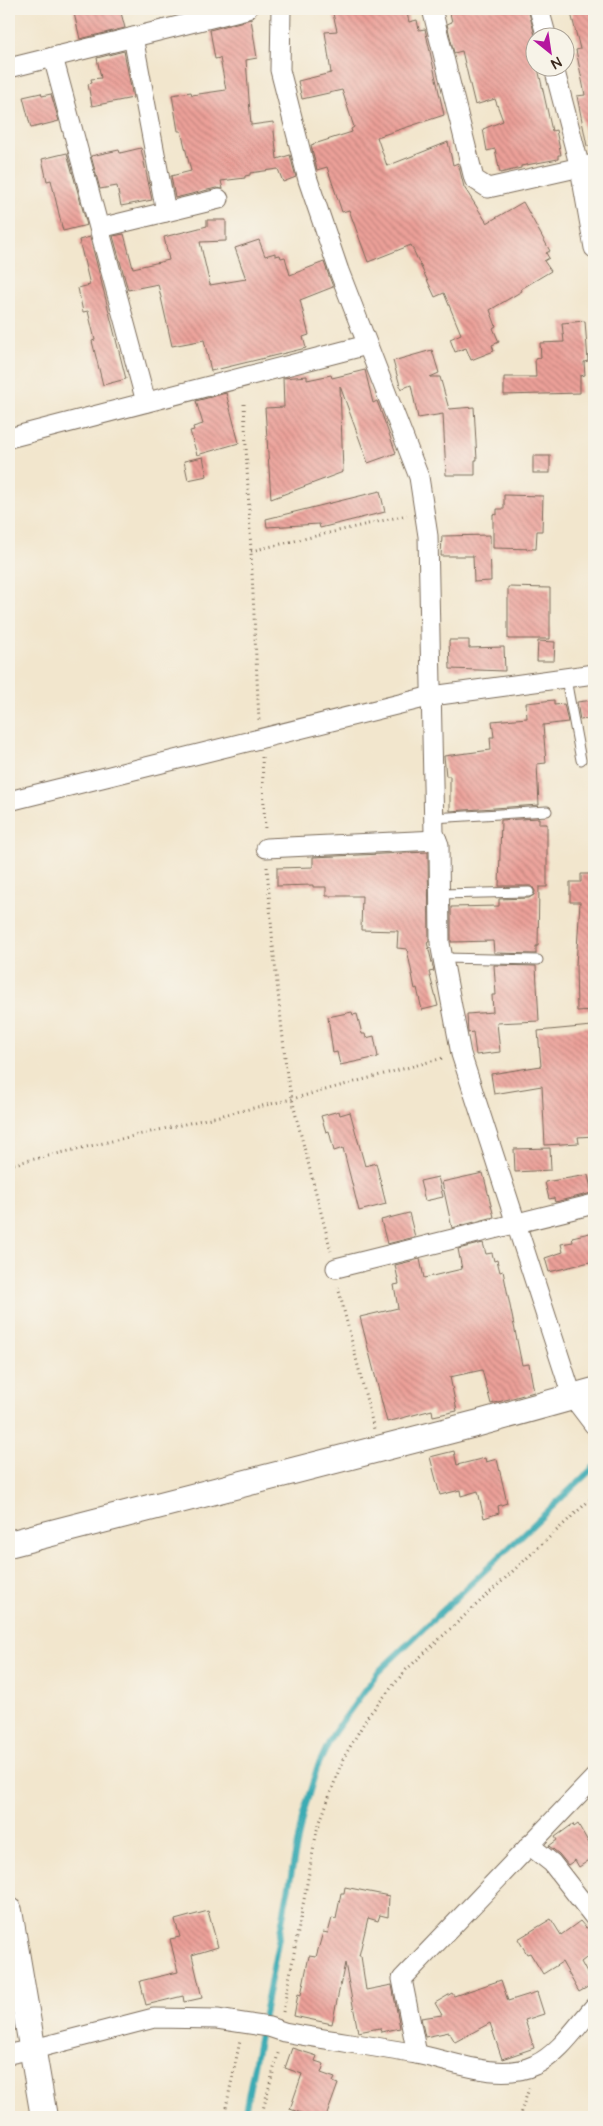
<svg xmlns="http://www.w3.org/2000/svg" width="603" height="2126" viewBox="0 0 603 2126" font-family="'Architects Daughter',sans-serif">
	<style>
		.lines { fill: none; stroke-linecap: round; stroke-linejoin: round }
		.stream { stroke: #3aabb4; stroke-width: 6 }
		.building { fill: url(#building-back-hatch) }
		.lane-casing { stroke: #7b6c5b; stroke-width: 11 }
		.street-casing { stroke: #7b6c5b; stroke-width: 21 }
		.secondary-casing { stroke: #7b6c5b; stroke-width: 28 }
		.path { stroke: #7b6c5b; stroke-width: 3; stroke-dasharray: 1 4; stroke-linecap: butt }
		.lane { stroke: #fff; stroke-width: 9 }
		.street { stroke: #fff; stroke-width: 19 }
		.secondary { stroke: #fff; stroke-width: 26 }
	</style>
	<defs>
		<pattern id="building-back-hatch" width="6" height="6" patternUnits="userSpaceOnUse" patternTransform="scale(1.25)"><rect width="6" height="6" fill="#eca099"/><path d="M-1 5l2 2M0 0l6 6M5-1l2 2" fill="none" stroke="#c0837c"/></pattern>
	</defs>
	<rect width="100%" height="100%" fill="#f7f3e8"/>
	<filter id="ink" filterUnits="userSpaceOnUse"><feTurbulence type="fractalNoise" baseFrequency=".02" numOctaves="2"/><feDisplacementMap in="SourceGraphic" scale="10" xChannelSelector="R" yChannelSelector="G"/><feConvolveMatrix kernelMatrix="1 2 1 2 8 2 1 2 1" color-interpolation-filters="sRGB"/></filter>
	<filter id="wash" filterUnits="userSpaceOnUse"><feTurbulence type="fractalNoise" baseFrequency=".0096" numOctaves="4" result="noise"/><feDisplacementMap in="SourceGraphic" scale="20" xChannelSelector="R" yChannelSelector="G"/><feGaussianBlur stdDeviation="1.12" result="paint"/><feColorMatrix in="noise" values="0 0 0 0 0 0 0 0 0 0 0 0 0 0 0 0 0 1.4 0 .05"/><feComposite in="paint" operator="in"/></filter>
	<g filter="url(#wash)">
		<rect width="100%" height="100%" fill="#f2e6cd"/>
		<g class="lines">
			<polyline class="stream" points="244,2117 303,1814 317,1768 333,1734 378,1672 594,1467"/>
		</g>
		<g id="blocks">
			<g class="building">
				<polygon points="73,9 120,9 125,28 80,39"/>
				<polygon points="332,9 406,9 409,22 417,20 419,30 425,29 444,115 377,137 387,166 448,142 453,165 458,163 464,187 487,223 523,202 550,251 546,253 549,258 544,261 551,271 521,289 522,291 490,310 496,326 493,328 499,342 492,345 494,351 471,360 466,348 455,352 450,339 461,334 444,293 435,297 411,245 368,262 349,210 342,212 327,167 317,170 311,145 352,132 351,129 354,127 342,90 302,99 298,81 331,73 325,32 337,31"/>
				<polygon points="449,9 528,9 536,39 536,68 538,68 552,131 556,130 561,155 558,155 558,159 521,166 521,168 500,173 495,149 487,151 483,129 503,121 495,99 475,105 462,51 454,53 447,24 452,22"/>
				<polygon points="570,9 594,9 594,146 587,146 577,96 585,95 576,50 580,49"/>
				<polygon points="251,19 257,58 246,60 251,125 273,122 277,159 290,155 296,177 283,182 278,169 250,173 250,175 245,176 245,178 221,181 223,189 216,188 175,198 171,176 191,171 181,131 178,131 172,95 191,92 192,95 226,90 220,58 215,59 210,30"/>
				<polygon points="124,51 133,98 92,106 88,84 92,83 91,79 101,78 97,58"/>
				<polygon points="41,93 42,96 51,94 59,121 31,128 23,97"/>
				<polygon points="141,148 152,200 121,206 117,186 100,189 91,156 119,150 120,153"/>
				<polygon points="67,153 87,225 63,231 51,180 47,181 42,159"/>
				<polygon points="207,220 226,220 226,241 200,242 210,285 246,279 235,248 259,240 265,256 275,253 275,256 280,255 281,258 285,257 290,275 324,262 333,287 300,300 309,335 303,337 306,348 211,371 204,340 172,346 158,284 128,290 113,236 124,234 133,268 169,260 164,237 207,226"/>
				<polygon points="90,237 126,379 103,385 92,341 95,340 88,311 83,312 78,288 90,285 79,240"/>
				<polygon points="585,321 588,361 584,362 585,375 580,376 580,393 504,395 504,377 536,377 535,359 541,358 540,343 564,342 562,323"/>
				<polygon points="432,350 439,373 430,377 440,377 449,409 474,407 477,460 475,460 475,475 446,475 443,414 418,418 411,385 401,389 393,361"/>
				<polygon points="365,370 373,403 377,401 396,453 368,463 340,386 343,472 271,499 265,408 284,407 283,378 307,376 307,380 331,375 332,378"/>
				<polygon points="226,393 239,443 197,455 190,431 194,430 193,427 203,424 196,401"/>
				<rect x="533" y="456" width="17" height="17"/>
				<polygon points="203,457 207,476 188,480 184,461"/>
				<polygon points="380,491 385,512 320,528 319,524 267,527 266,519"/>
				<polygon points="504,495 543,496 542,531 537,531 536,549 493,548 493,514 497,515 497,509 504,509"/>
				<polygon points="490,535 491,581 474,582 473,556 441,556 442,536"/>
				<polygon points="508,587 550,588 550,639 508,639"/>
				<polygon points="449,640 469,640 469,648 504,647 505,671 450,669"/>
				<polygon points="538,641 555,642 554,661 537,661"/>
				<polygon points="554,700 554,705 564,704 568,722 543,725 546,763 537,764 539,805 450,811 450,776 446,776 444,756 491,750 490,737 494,737 492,721 527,718 526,703"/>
				<polygon points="594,700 594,718 580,720 577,702"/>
				<polygon points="539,818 539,824 547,824 547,887 539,887 538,946 536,946 536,954 494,953 493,941 451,942 451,907 499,906 499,899 529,898 534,895 535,891 532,886 499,886 501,820"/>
				<polygon points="428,852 429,942 427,942 434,971 429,972 438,1006 422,1010 417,988 415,989 407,949 397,948 398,931 361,930 362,896 326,896 326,887 313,887 313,885 277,886 277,868 313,867 313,857"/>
				<polygon points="581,874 594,874 594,1010 577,1011 576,965 580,902 570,902 570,882 581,882"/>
				<polygon points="494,965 536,966 539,1021 497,1023 500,1052 476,1055 473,1032 468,1033 467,1014 493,1012 492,995 496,995"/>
				<polygon points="352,1012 353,1015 357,1014 362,1034 365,1034 366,1038 374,1036 378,1057 340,1065 337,1052 333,1053 328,1017"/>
				<polygon points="592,1026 594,1136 578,1137 579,1143 545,1145 542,1086 494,1094 491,1074 541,1066 538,1031"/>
				<polygon points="339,1111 340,1115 350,1112 365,1166 376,1163 386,1204 359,1211 343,1148 334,1151 329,1131 326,1132 321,1116"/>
				<polygon points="550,1148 551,1170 515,1172 514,1149"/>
				<polygon points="483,1173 494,1217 452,1228 442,1182"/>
				<polygon points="588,1175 592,1193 555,1202 554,1198 549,1199 545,1182"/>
				<polygon points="438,1177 443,1197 425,1201 420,1181"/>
				<polygon points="409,1213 415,1237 387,1244 381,1220"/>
				<polygon points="594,1232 594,1261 549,1272 545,1258 563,1252 561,1244 573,1242 572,1237"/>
				<polygon points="483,1243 486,1254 492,1253 494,1261 497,1260 500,1272 503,1271 522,1365 529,1364 534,1392 491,1404 482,1370 450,1377 457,1411 433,1416 432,1410 387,1422 360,1317 398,1308 394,1285 399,1284 395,1265 420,1259 424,1278 462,1269 458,1249"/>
				<polygon points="454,1451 457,1465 485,1458 486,1462 497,1459 507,1503 498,1506 499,1513 484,1518 478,1491 461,1496 460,1490 440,1495 430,1457"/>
				<polygon points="573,1824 574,1827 578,1824 594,1852 594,1857 579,1867 575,1860 568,1865 559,1854 549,1846 557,1840 555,1837"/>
				<polygon points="345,1887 389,1896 388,1917 380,1915 378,1921 368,1918 359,1956 361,1956 366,1990 392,1985 400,2028 381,2032 380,2028 358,2032 345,1963 332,2024 294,2016 298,1994 301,1995 309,1956 316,1957 323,1932 328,1933 332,1918 336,1919 341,1893 344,1893"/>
				<polygon points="208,1911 218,1947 192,1955 202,1998 184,2002 183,1996 146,2005 140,1981 178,1972 170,1939 180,1937 175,1920"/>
				<polygon points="551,1919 561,1935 580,1921 586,1928 589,1927 594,1928 594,1952 581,1962 593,1984 579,1992 562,1962 543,1974 530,1953 527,1954 518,1939"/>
				<polygon points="501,1980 508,2001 537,1992 544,2014 525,2020 534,2048 502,2059 490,2023 455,2042 449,2032 425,2037 421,2018 442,2015 435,2003 452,1993 454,1996"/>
				<polygon points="292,2048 317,2056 315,2061 324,2064 321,2073 335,2078 333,2082 338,2084 326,2117 312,2117 290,2109 302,2074 285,2068"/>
			</g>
		</g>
	</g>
	<g filter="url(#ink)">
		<use href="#blocks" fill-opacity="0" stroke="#7b6c5b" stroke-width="1"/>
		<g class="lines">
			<g class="lane-casing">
				<g id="lane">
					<polyline points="566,679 581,760"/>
					<polyline points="433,818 547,811"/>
					<polyline points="440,894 529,892"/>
					<polyline points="443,958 538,960"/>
				</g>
			</g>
			<g class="street-casing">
				<g id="street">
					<polyline points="281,9 280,70 308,180 339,271 419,477 428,536 434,833 439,845 440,943 461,1054 572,1396 594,1425"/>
					<polyline points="432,9 474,179 488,188 594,164"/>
					<polyline points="539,9 547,38"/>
					<polyline points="133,37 166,212"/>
					<polyline points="53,57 146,402"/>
					<polyline points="9,68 247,9"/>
					<polyline points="554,68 580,168 594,248"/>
					<polyline points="100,228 219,199"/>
					<polyline points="9,438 367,345"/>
					<polyline points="9,801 432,696 594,674"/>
					<polyline points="266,848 437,840"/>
					<polyline points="336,1268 594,1204"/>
					<polyline points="529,1845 552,1863 594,1917"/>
					<path d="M9 2054 34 2049 154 2018 217 2019 269 2027 284 2032C328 2040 372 2046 416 2054 451 2061 500 2082 535 2065 559 2054 577 2026 594 2007"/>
					<polyline points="417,2054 402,1979 594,1778"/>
				</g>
			</g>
			<g class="secondary-casing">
				<g id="secondary">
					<polyline points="9,1544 479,1423 594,1391"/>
					<polyline points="9,1911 44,2117"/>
				</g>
			</g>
			<g class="path">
				<polyline points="244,404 259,721"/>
				<polyline points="251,551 407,515"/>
				<polyline points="262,757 265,830"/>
				<polyline points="267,867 273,946 287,1076 296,1116 331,1251"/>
				<polyline points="9,1165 292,1099 443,1058"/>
				<polyline points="338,1287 374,1429"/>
				<polyline points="283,2012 317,1830 343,1759 368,1716 406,1670 594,1496"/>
				<polyline points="224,2117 240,2041"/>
				<polyline points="261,2117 279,2050"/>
				<polyline points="519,2117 530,2086"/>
			</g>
			<use href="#lane" class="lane"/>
			<use href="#street" class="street"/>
			<use href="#secondary" class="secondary"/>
		</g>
	</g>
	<rect width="603" height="2126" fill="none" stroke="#f7f3e8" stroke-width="30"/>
	<g transform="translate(550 52) rotate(150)"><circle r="24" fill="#f7f3e8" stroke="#aca397"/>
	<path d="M0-4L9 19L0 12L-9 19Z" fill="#b5179e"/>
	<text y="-8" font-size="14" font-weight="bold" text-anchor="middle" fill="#3b2a1e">N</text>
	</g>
</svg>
